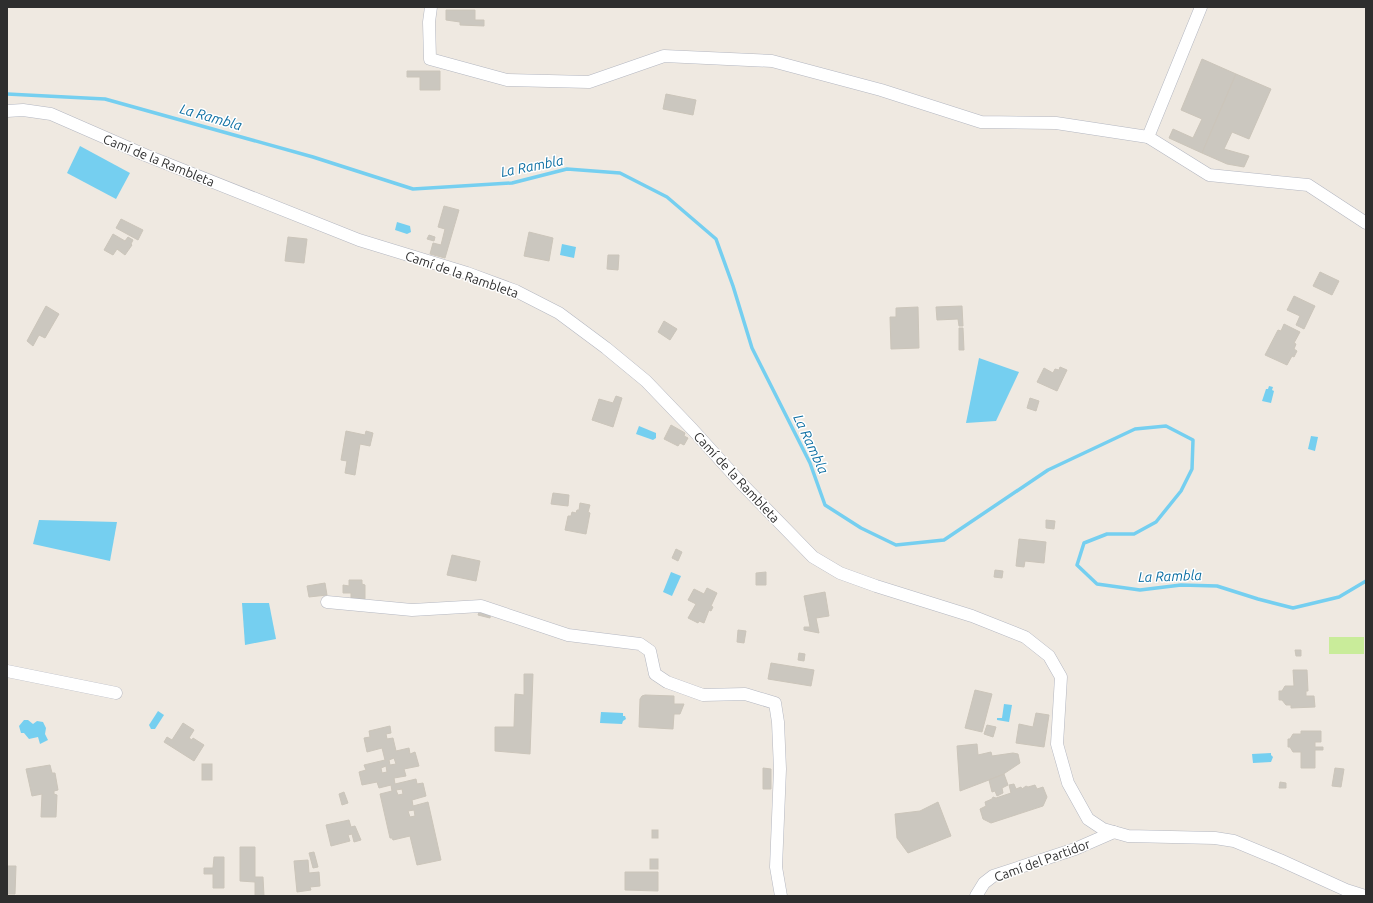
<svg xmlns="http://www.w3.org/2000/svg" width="1373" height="903" viewBox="0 0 1373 903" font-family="Ubuntu,sans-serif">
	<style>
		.pitch { fill: #c9ec9a }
		.water { fill: #75cff0 }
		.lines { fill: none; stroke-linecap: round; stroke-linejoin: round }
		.stream { stroke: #75cff0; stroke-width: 3.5 }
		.building { fill: #cbc7bf; stroke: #cbc5ba; fill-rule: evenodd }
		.minor-casing { stroke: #b4b7c1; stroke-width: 13 }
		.minor { stroke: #fff; stroke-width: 12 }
		.labels { text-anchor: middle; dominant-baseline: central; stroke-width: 3; stroke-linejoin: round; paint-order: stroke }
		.street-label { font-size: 13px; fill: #2e2e2e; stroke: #fff }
		.water-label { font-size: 14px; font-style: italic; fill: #0d6fa3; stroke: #fff }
	</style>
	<rect width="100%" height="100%" fill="#efe9e1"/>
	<rect class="pitch" x="1329" y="637" width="35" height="17"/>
	<g class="water">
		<polygon points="80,146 130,173 116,199 67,173"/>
		<polygon points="397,222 410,226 411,232 407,234 395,230"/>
		<polygon points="562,244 576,247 574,258 560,255"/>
		<polygon points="979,358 1019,372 996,421 966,423"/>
		<polygon points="1269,386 1273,387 1272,390 1274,391 1271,403 1262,401 1266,389 1268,389"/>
		<polygon points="639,426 656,433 656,438 653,440 636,434"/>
		<polygon points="1311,436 1318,437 1315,451 1308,449"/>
		<polygon points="39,520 117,522 110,561 33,544"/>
		<polygon points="671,572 681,576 672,596 663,592"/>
		<polygon points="242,603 269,603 276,639 245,645"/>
		<polygon points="1004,704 1012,705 1009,722 997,720 997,718 1002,718"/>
		<polygon points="158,711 164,715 155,729 151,729 149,725"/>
		<polygon points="601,712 623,713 623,716 625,716 626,719 623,721 622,724 600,723"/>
		<polygon points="24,720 28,720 33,724 37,721 43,722 46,728 45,734 48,740 40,744 38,737 29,739 24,733 21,733 19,726"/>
		<polygon points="1271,753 1271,755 1273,757 1271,762 1253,763 1252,754"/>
	</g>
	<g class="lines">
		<polyline class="stream" points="7,94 105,99 313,157 413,189 512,183 567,169 620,173 667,197 716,239 733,286 752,348 810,463 825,505 861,528 896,545 944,540 1048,470 1135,429 1166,426 1193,440 1192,469 1181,491 1156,522 1134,534 1107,534 1084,543 1077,565 1097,584 1140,590 1181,585 1217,586 1258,599 1293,608 1339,597 1366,581"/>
	</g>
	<g class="building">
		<polygon points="446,10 475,10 475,20 484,20 484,26 460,25 460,22 446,20"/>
		<polygon points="1202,59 1236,74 1202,153 1169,138 1173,129 1193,138 1202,119 1181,110"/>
		<polygon points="407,71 440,71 440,90 420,90 420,77 407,77"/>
		<polygon points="1236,74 1271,89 1249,139 1232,132 1224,149 1249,156 1244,167 1227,164 1202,153"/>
		<polygon points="666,94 696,100 693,115 663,109"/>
		<polygon points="444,206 459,210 445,258 430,254 433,243 441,245 445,229 438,227"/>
		<polygon points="121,219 143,230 138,240 116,228"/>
		<polygon points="529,232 553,238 549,261 524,256"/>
		<polygon points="113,234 125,241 128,237 133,240 131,244 132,245 125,255 117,249 113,255 104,250"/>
		<polygon points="429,235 435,237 434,241 427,239"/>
		<polygon points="288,237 307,239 304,263 285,261"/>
		<polygon points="608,255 619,255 618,270 607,269"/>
		<polygon points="1320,272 1339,281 1332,295 1313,286"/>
		<polygon points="1294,296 1315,306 1304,329 1296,325 1300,316 1287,310"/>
		<polygon points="46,306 59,314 45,338 39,335 33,346 27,341"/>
		<polygon points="962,306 963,326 959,326 958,319 937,320 936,307"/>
		<polygon points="918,307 919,348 891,349 890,317 896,317 896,308"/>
		<polygon points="664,321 677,329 670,340 658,332"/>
		<polygon points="1284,324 1300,332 1294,343 1296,344 1294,349 1297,351 1294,357 1292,356 1287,365 1265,355 1278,330 1281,331"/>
		<polygon points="959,328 963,328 964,350 959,350"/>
		<polygon points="1060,367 1067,370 1057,391 1037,382 1044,368 1053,373 1055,369 1059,370"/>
		<polygon points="616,396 622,398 613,427 592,420 599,399 613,403"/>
		<polygon points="1030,398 1039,401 1036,411 1027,408"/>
		<polygon points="671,425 685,433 684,436 688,438 684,445 680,443 678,446 664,439"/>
		<polygon points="346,431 365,435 366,431 373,433 370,446 360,444 355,475 345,473 347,461 341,460"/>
		<polygon points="553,493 569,495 568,506 551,504"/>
		<polygon points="580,503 590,505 588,512 590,513 586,534 565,530 568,516 571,516 572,512 576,513 577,510 579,510"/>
		<polygon points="1046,520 1055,521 1054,529 1046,528"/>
		<polygon points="1019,539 1046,542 1044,563 1025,561 1024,567 1016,566"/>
		<polygon points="676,549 682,552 678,561 672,558"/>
		<polygon points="452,555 480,561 476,581 447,575"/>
		<polygon points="995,570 1003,571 1002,578 994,577"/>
		<polygon points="766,572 766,585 756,585 756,573"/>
		<polygon points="349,580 362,580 362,584 365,585 365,602 351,601 351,593 343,593 343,585 349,586"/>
		<polygon points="325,583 327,595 309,597 307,586"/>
		<polygon points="707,588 717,593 711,606 713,607 711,611 709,610 704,623 699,621 698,623 688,618 696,604 688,600 694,589 704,594"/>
		<polygon points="825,592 829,616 816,618 819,633 804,630 804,627 810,627 804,596"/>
		<polygon points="480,609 491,612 490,618 478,615"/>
		<polygon points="738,630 746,631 744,643 737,642"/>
		<polygon points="1295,650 1301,650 1301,656 1296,656"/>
		<polygon points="799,653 805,654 804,661 798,660"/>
		<polygon points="771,663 814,670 811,686 768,679"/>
		<polygon points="1293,670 1307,670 1308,691 1306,691 1306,696 1314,696 1315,707 1291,708 1291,705 1286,705 1282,700 1279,700 1279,691 1282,691 1285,686 1294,686"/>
		<polygon points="524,674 533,674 530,754 495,751 495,727 514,727 515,694 524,695"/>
		<polygon points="975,690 992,694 982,732 965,728"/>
		<polygon points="645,695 674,696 674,704 684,704 680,714 674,714 673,729 639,727 640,699 642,696"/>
		<polygon points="1036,713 1049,715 1044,747 1016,743 1019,724 1033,727"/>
		<polygon points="183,723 194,730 189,738 192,740 193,738 204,745 194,761 164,742 167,737 172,740"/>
		<polygon points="987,725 996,727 993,737 984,734"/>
		<path d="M390 726 391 733 386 734 387 739 393 738 396 751 409 748 410 754 415 752 419 766 404 769 406 776 394 778 395 784 416 779 417 784 423 783 426 796 412 800 413 806 428 802 441 860 417 865 410 836 393 840 392 838H390L380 794 392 791 391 785 379 788 377 782 362 785 359 772 366 770 364 765 385 760 382 748 367 752 364 738 370 737 369 731ZM394 758 396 764 390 765 389 760ZM386 766 387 772 382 773 381 768ZM402 789 403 794 398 795 396 790ZM414 810 415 816 410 817 408 811Z"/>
		<polygon points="1301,731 1321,731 1321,742 1315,742 1315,747 1323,747 1323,750 1315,750 1315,768 1301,768 1301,752 1293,752 1290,747 1288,747 1288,739 1290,739 1293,734 1301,734"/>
		<polygon points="977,744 978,755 991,752 992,756 1013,753 1018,754 1020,763 1002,775 960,791 957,746"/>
		<rect x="202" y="764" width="10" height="16"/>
		<polygon points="50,765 52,773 55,773 58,790 54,791 54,794 57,795 56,817 41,817 42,794 32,796 26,769"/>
		<polygon points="763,768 771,769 771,789 763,789"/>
		<polygon points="1335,768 1344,769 1341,787 1332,786"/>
		<polygon points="1004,774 1008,785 1002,788 1003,793 997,796 995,791 992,792 989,780"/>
		<polygon points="1280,782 1286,783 1286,788 1279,788"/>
		<polygon points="1014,784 1016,789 1021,787 1022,789 1026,786 1028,787 1035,785 1037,789 1043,787 1047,797 1043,806 991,823 983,819 980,809 986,806 985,802 992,799 993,797 996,798 1011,793 1009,785"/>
		<polygon points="344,792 348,803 342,805 339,794"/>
		<polygon points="938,802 951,836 908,853 897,838 895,814 920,811"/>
		<polygon points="349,820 351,827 355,826 361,840 354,842 352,834 348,835 350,841 331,846 326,825"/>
		<rect x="652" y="830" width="6" height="8"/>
		<polygon points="240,847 255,847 255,877 263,877 264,896 255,896 255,882 240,881"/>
		<polygon points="314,852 318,867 313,868 309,853"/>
		<polygon points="214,857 224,857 224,888 213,888 213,874 204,874 204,868 213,868"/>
		<rect x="650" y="859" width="8" height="10"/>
		<polygon points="308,860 309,873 319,872 320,886 310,887 311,890 297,892 294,861"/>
		<polygon points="7,866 16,866 15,894 7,894"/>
		<polygon points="625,872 658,872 658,891 625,890"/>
	</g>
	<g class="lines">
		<g class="minor-casing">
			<g id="minor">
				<polyline points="431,7 429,22 430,59 507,80 589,82 664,56 772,61 881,90 981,122 1056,123 1148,137"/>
				<polyline points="1201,7 1148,137 1209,175 1308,185 1366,223"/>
				<polyline points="7,111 23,110 51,114 145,155 359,240 467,273 516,291 559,313 606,348 646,381 693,430 741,483 813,557 840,573 876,586 972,616 1025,637 1049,656 1061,677 1057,744 1068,783 1088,819 1103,829 1128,836 1215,838 1234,841 1280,860 1346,890 1365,896"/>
				<polyline points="327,602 412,610 481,606 568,635 640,644 650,651 655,674 667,682 703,695 745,694 775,703 778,722 780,769 776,867 781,896"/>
				<polyline points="7,671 116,693"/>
				<polyline points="976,896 984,883 993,876 1075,849 1114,832"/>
			</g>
		</g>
		<use href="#minor" class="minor"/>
	</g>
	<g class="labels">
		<g class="street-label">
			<text transform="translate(159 160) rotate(22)">Camí de la Rambleta</text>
			<text transform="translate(462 274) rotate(19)">Camí de la Rambleta</text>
			<text transform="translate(737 477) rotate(47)">Camí de la Rambleta</text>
			<text transform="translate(1042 860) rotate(-20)">Camí del Partidor</text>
		</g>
		<g class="water-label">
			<text transform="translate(211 117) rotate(16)">La Rambla</text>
			<text transform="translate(532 166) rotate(-11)">La Rambla</text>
			<text transform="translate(811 444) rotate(65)">La Rambla</text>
			<text transform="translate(1170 576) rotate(-2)">La Rambla</text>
		</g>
	</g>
	<rect width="1373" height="903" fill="none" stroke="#2e2e2e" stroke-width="16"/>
</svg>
